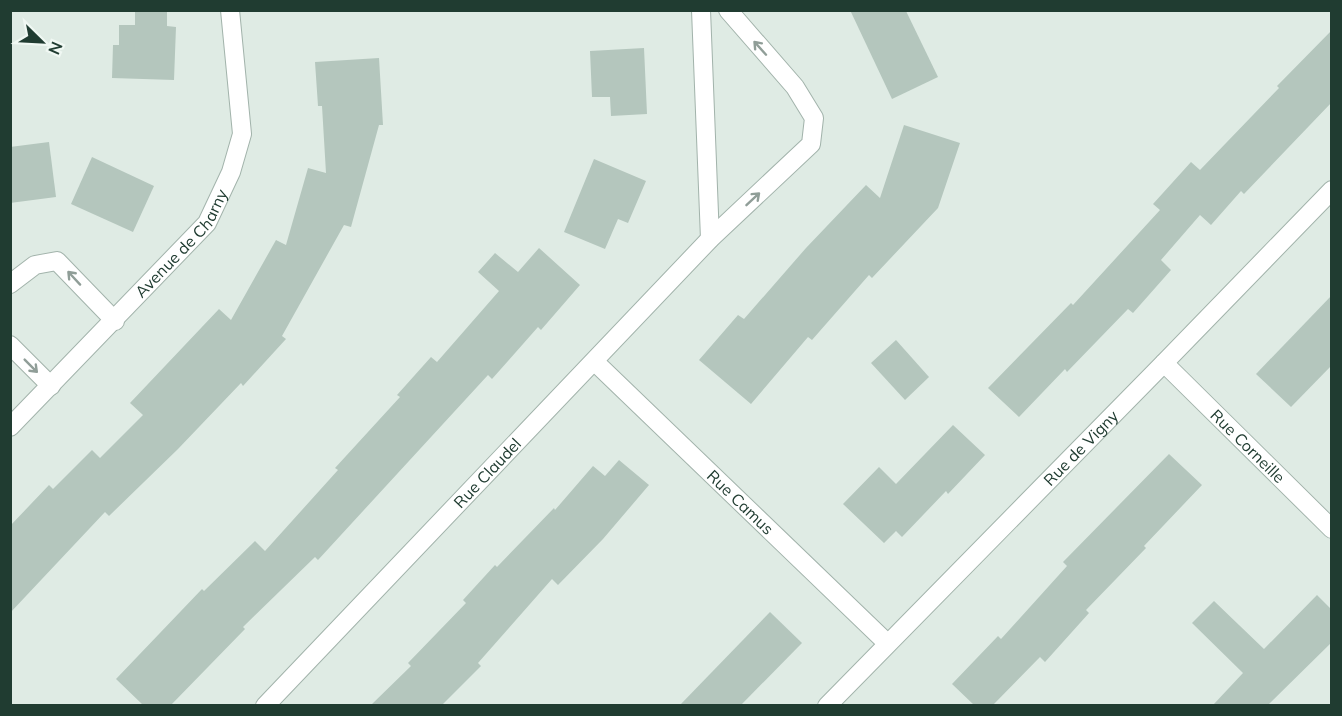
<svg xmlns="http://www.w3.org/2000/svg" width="1342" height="716" viewBox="0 0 1342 716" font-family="Mulish,sans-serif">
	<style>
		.building { fill: #b4c6bd }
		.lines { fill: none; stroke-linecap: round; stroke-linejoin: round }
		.minor-casing { stroke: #a2b3ab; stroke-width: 20 }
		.minor { stroke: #fff; stroke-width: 18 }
		.oneway { stroke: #909e98 }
		.labels { text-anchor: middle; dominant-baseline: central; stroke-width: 4.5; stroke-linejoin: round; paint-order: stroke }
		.street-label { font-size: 16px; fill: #203c31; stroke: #f0f8f3 }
	</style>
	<rect width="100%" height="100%" fill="#dfebe4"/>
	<g class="building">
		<polygon points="135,10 167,10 167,26 176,27 174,80 112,78 113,45 119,45 119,25 135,25"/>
		<polygon points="850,10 906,11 938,77 892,99"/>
		<polygon points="1332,30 1332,102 1244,194 1241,191 1211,225 1200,215 1161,260 1171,270 1133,313 1128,309 1067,372 1065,369 1019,417 988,388 1071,303 1073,305 1160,210 1153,204 1191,162 1200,170 1279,88 1277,86"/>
		<polygon points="644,48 647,114 611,116 610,97 592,97 590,51"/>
		<polygon points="379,58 383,125 379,125 351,227 344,225 282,336 286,339 243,386 241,383 178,449 109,516 105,512 10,613 10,526 49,485 53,489 92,450 100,458 143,415 130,403 219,309 231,320 276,240 286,245 308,168 326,173 322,106 318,106 315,62"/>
		<polygon points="904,125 960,143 938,208 872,278 869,275 812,340 808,337 751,404 699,360 738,315 744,319 806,248 866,185 880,198"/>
		<polygon points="49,142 56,197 10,203 10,147"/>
		<polygon points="92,157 154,186 133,232 71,204"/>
		<polygon points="594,159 646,181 628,223 618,219 605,249 564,232"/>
		<polygon points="539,248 580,285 541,330 538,327 492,379 488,375 318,560 315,557 243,627 245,629 171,705 143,705 116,679 202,589 204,591 255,541 265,551 338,470 335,468 400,397 397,395 431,357 437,362 499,291 478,272 495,253 518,272"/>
		<polygon points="1332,295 1332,365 1291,407 1256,374"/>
		<polygon points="896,340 929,377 905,400 871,363"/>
		<polygon points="953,425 985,455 948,494 946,491 902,537 896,531 884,543 843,504 879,467 896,484"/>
		<polygon points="1169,454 1202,485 1144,546 1146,548 1086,610 1089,613 1045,662 1040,657 993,705 974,705 952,684 998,636 1001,639 1067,566 1063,562"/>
		<polygon points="619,460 649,485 603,539 558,585 552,579 478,663 481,666 442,705 371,705 411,666 408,663 466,603 463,600 495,565 497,567 554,508 555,510 593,466 605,476"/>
		<polygon points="1317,595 1332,610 1332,642 1268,705 1213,705 1243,673 1192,623 1214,601 1264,649"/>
		<polygon points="770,612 802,643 741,705 680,705"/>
	</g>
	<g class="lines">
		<g class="minor-casing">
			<g id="minor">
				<polyline points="701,10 710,239"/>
				<polyline points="10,284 35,265 57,261 115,321"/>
				<polyline points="10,345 51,386"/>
				<path id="s1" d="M595 362 887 643"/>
				<path id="s2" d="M1164 363 1332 529"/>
				<path id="s3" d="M10 427 207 223 231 172 242 134 230 10"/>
				<path id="s4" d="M265 706 710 239 811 144 814 118 795 87 728 10"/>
				<path id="s5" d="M827 706 1164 363 1332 190"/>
			</g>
		</g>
		<use href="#minor" class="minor"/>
	</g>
	<defs><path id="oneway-shaft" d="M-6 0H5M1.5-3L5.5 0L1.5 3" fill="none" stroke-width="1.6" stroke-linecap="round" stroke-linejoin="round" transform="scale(1.5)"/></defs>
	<g class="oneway">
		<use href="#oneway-shaft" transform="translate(760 48) rotate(-132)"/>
		<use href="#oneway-shaft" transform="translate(753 199) rotate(-43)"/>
		<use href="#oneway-shaft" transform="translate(74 278) rotate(-133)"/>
		<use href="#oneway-shaft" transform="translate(31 366) rotate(45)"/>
	</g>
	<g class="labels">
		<g class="street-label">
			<text stroke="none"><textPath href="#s3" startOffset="252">Avenue de Charny</textPath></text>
			<text stroke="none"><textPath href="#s2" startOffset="118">Rue Corneille</textPath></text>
			<text stroke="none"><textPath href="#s5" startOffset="362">Rue de Vigny</textPath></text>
			<text stroke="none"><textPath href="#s4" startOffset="322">Rue Claudel</textPath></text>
			<text stroke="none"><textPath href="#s1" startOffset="202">Rue Camus</textPath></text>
		</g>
	</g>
	<rect width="1342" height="716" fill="none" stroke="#203c31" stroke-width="24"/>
	<g transform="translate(42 42) rotate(114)" stroke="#f0f8f3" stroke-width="4.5" paint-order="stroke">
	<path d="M0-4.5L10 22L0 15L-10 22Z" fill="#203c31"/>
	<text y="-9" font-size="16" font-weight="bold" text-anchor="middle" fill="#203c31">N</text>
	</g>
</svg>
